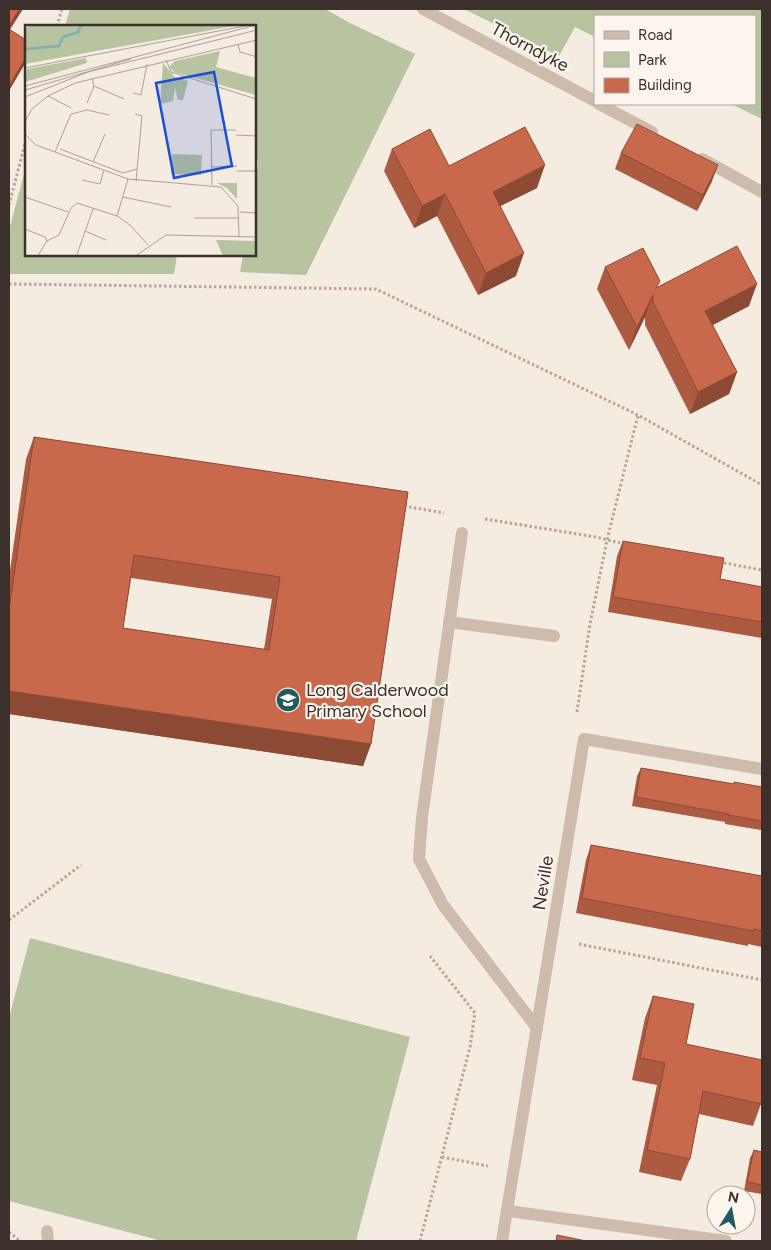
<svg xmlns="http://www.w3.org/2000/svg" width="771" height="1250" viewBox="0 0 771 1250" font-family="Figtree,sans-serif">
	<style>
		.green { fill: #b8c4a0 }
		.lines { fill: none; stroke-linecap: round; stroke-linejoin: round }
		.path { stroke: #b9a596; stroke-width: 3; stroke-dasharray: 2.5 2.5; stroke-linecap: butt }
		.lane { stroke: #cdbbac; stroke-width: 12 }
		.street { stroke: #cdbbac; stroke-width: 12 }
		.wall { fill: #ac5a40; fill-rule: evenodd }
		.shaded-wall { fill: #8c4a34 }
		.building { fill: #c8694b; stroke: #8c4a34; fill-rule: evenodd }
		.labels { text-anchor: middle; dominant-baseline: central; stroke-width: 4.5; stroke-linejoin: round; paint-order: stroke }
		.street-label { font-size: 18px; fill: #3b302b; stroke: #fbf5ee }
		.poi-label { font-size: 18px; fill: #3b302b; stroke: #fbf5ee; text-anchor: start }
		.inset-river { fill: none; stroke: #7fb0b2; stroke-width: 2.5 }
		.inset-road { fill: none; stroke: #aaa098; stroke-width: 1 }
		.view { fill: #1d4ed8; fill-opacity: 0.15; stroke: #1d4ed8; stroke-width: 2.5 }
		.inset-edge { fill: none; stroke: #3b302b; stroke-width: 2.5 }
	</style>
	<rect width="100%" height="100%" fill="#f4ebe1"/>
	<g class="green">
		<polygon points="70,9 325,9 348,22 415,54 306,275 240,272 243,255 255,255 255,184 258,166 255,138 255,26 65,26"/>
		<polygon points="464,9 762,9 762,119 731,104 755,104 755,16 595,16 595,37 575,27 559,56"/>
		<polygon points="26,167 26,255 177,255 174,274 9,274 9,230"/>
		<polygon points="30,938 410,1037 356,1241 162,1241 9,1201 9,1018"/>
	</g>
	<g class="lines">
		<g class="path">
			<polyline points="57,26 62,9"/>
			<polyline points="9,205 26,140"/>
			<polyline points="9,284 376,289 638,415 762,485"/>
			<polyline points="404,506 444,513"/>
			<polyline points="485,519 596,537 624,544"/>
			<polyline points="719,562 762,570"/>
			<polyline points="577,712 590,624 607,540 638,415"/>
			<polyline points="9,920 81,865"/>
			<polyline points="579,944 762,980"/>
			<polyline points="442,1157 488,1166"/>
			<polyline points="9,1232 20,1241"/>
			<polyline points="420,1241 470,1047 475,1013 430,956"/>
		</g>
		<g class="lane">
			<polyline points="462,533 422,817 419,859 443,905 537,1028"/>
			<polyline points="449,622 554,636"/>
			<polyline points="47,1231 48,1241"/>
		</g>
		<g class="street">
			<polyline points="423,9 595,101"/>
			<polyline points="599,104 652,132"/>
			<polyline points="702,159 762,192"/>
			<polyline points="508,1211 726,1241"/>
			<polyline points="502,1241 584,739 762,769"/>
		</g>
	</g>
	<g class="wall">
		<polygon points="392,149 449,166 537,188 500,206 516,276 478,295 437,216 414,228 384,171"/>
		<polygon points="621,153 712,181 697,211 615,169"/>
		<polygon points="605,267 657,287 749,306 713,325 737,372 729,394 690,414 645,325 645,317 629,350 597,289"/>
		<path d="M34 437 408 492 371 744 363 766 9 714V577L26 459ZM131 578 272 599 264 649 123 628Z"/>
		<polygon points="623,541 720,579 762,587 762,638 608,612 617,556"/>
		<polygon points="641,768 733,784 762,787 762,827 761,830 725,824 725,822 632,806 637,776"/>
		<polygon points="591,845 762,876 762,947 748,944 748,946 576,913 586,860"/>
		<polygon points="653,996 686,1044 761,1104 753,1126 699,1114 690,1159 681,1181 639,1172 657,1085 632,1080 645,1018"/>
		<polygon points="754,1150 762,1152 762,1194 744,1191 750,1158"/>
	</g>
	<g class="shaded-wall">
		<polygon points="19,9 23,9 9,31 9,26"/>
		<polygon points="26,57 26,62 9,91 9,86"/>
		<polygon points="545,165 537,188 484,214 493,192"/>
		<polygon points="718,165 712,181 697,211 703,195"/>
		<polygon points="445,194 437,216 414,228 422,206"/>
		<polygon points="524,253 516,276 478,295 486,273"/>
		<polygon points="757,284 749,306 697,333 705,311"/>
		<polygon points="653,295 645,317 629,350 637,327"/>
		<polygon points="737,372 729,394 690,414 698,392"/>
		<polygon points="9,691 371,744 363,766 9,714"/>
	</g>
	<g class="building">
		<polygon points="9,9 19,9 9,26"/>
		<polygon points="9,29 26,40 26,57 9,86"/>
		<polygon points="637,124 718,165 703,195 621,153"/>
		<polygon points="525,127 545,165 493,192 524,253 486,273 445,194 422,206 392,149 430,129 449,166"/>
		<polygon points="737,246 757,284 705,311 737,372 698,392 653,302 653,295 637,327 605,267 643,248 660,281 656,288"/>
		<path d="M34 437 408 492 371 744 9 691V610ZM134 555 280 577 269 650 123 628Z"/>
		<polygon points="623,541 724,558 720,579 762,587 762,622 613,597"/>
		<polygon points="641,768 734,784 734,782 762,787 762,821 728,815 729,814 636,797"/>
		<polygon points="591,845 762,876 762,931 754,929 753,931 582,898"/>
		<polygon points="653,996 694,1004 686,1044 762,1060 762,1096 761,1104 703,1091 690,1159 647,1150 665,1063 640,1058"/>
		<polygon points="754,1150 762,1152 762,1185 747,1182"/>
		<polygon points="557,1235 586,1241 556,1241"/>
	</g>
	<defs>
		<g id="school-disc" transform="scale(1.25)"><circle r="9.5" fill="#1f5a5e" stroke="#fbf5ee"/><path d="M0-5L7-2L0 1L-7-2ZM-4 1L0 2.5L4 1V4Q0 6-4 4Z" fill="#fff"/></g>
	</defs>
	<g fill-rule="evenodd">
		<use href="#school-disc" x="288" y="700"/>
	</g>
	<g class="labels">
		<g class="street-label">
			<text transform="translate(530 47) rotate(28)">Thorndyke</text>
			<text transform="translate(543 883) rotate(-81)">Neville</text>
		</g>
		<g class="poi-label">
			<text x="306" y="690">Long Calderwood<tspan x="306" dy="21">Primary School</tspan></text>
		</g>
	</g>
	<g transform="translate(25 25)">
		<rect width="231" height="231" fill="#f4ebe1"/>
		<path d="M8 0H214L0 39V3ZM195 26 191 42 231 53V70L149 47 144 42 150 36ZM61 33 62 38 0 57 2 44ZM138 38 150 52 163 56 158 75H153L150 63 148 76 135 79ZM147 129 177 130 176 150 146 149ZM192 158H212V174L202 163ZM191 215 231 216V231H198Z" fill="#b8c4a0"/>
		<path class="inset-river" d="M0 24 34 21 38 12 53 7 56 0"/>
		<path class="inset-road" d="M213 20 215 27 232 32M141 35 146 47 231 74M0 43 225 0M0 61 231 0M69 61 99 74M0 65 106 34M108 68 116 70 122 39M23 71 46 83M0 72 63 47 232 5M62 78 69 61 67 53M110 89 117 91 111 156M0 96 7 84 23 71 50 58 232 15M0 109 11 120 103 154 196 162 213 181 214 211M211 110 232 111M35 124 98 148 112 144M30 127 46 89 62 85 84 90M68 137 80 109M187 142 212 141M212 146H232M57 155 75 159 79 145M187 160 186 105H211M0 172 43 187M98 172 146 182M215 187 232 188M92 191 103 154M169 193H214M0 204 20 212 22 216M60 206 81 215M12 232 22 216 34 210 46 183 52 178 92 191 105 200 123 220M51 232 68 184M109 232 141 210 232 212"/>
		<path class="view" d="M189 47 207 141 149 153 131 58Z"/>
		<rect width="231" height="231" class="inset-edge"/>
	</g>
	<rect width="771" height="1250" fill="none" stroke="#3b302b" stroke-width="20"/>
	<rect x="594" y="15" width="162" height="90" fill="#fbf5ee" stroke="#aea6a0"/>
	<rect x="604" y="31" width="25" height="8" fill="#cdbbac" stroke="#aea6a0"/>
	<text x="638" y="40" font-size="15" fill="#3b302b">Road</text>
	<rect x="604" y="52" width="25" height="15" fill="#b8c4a0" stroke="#aea6a0"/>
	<text x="638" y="65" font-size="15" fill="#3b302b">Park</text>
	<rect x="604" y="78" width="25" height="15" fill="#c8694b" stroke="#aea6a0"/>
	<text x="638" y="90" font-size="15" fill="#3b302b">Building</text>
	<g transform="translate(731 1210) rotate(11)"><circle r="24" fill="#fbf5ee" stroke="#aea6a0"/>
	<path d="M0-4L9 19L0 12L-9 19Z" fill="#1f5a5e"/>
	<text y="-8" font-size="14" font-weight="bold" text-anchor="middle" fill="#3b302b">N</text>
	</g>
</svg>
